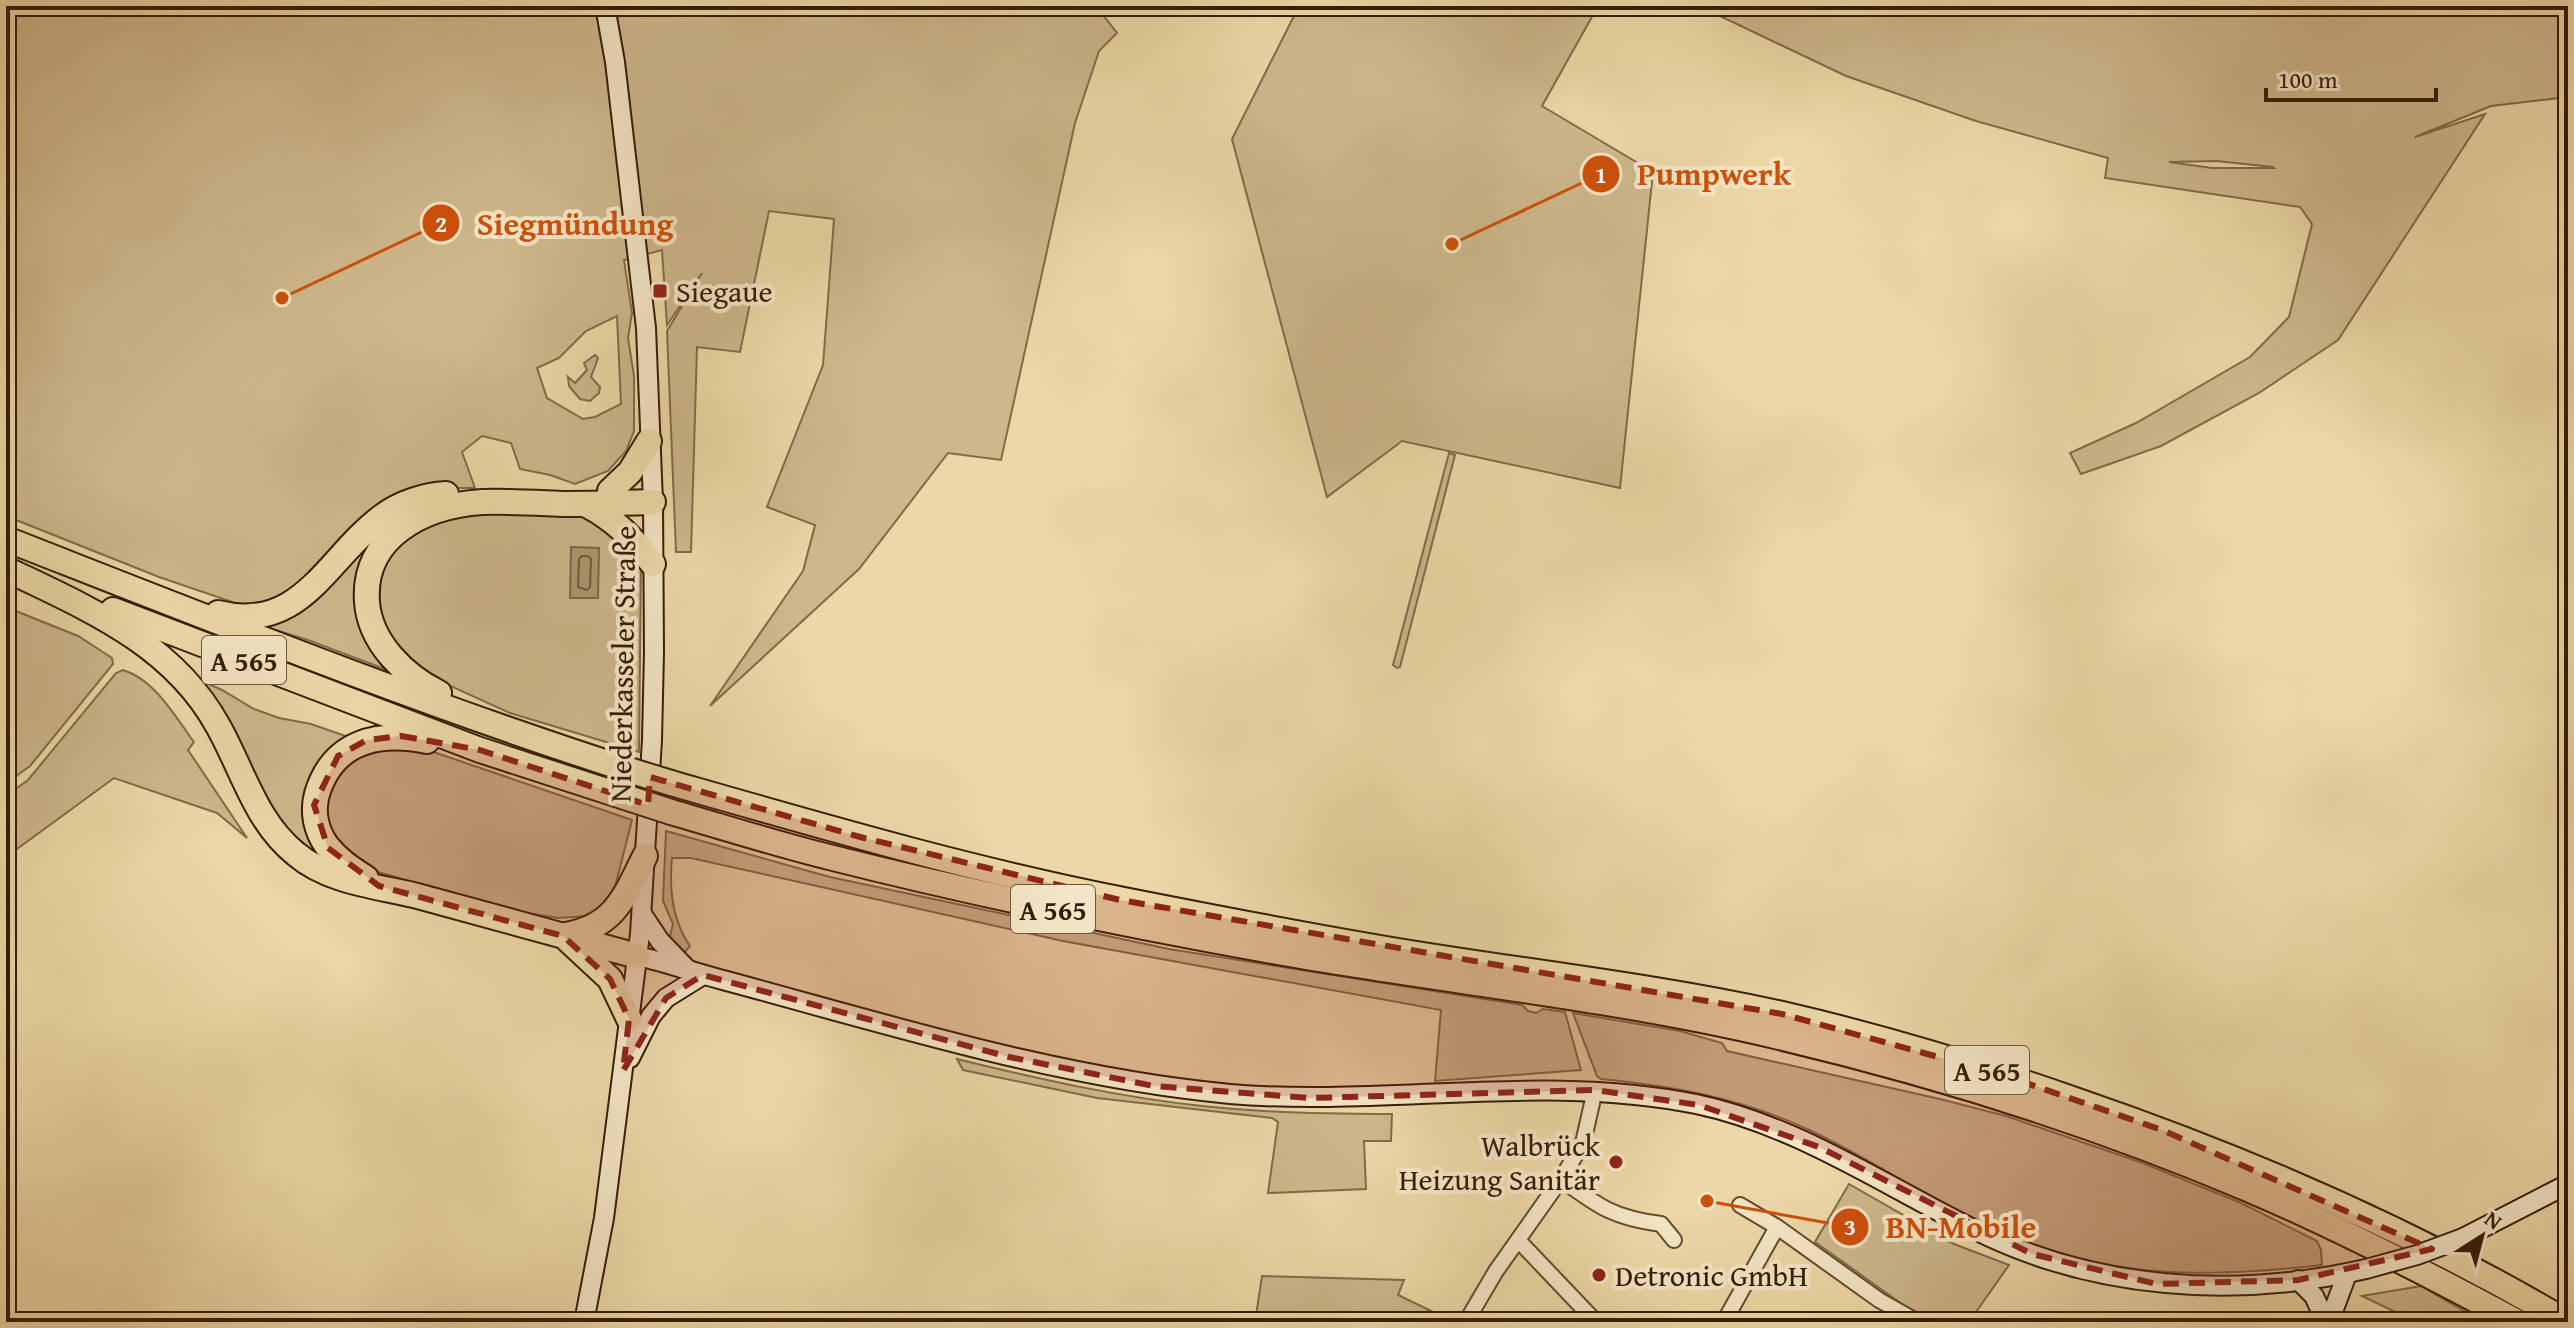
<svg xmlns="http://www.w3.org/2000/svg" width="2574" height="1328" viewBox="0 0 2574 1328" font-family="'Gentium Book Plus',serif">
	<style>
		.green { fill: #cdb78b; stroke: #826a48; stroke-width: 2; fill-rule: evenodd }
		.water { fill: #ae9770; stroke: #7e6646; stroke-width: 2 }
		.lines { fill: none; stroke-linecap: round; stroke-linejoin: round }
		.shore { stroke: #725a3b; stroke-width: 2 }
		.street-casing { stroke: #644b2e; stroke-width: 18 }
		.secondary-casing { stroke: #361c06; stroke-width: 22 }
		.highway-casing { stroke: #361c06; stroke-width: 28 }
		.street { stroke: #f3e5c5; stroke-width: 14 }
		.secondary { stroke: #f3e5c5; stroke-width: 18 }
		.highway { stroke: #ecd7a6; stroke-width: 24 }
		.secondary-bridge-casing { stroke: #361c06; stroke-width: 22; stroke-linecap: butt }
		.highway-bridge-casing { stroke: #361c06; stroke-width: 28; stroke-linecap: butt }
		.secondary-bridge { stroke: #f3e5c5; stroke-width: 18 }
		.highway-bridge { stroke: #ecd7a6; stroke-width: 24 }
		.marked { fill: #8f2418; fill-opacity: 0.2; stroke: #8f2418; stroke-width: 6; stroke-dasharray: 16 10; stroke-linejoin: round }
		.poi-dot { fill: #8f2418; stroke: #f3e5c5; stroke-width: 3 }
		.labels { text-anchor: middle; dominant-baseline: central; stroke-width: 8; stroke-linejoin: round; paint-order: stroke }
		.shield { fill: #f3e5c5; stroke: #6f583f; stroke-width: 2 }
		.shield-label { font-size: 28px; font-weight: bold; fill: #361c06 }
		.poi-label { font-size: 30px; fill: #361c06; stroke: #f3e5c5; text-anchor: start }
		.street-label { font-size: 30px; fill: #361c06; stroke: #f3e5c5 }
		.leader { fill: none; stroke: #cd500b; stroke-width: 3 }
		.callout-dot { fill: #cd500b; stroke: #f3e5c5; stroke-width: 3 }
		.mark-label { font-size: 24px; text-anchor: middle; font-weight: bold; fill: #fff }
		.callout-label { font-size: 32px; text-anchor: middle; font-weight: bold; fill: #cd500b; stroke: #f3e5c5; stroke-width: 8; stroke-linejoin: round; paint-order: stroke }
	</style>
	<rect width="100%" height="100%" fill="#ecd7a6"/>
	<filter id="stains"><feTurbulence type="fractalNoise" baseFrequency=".0025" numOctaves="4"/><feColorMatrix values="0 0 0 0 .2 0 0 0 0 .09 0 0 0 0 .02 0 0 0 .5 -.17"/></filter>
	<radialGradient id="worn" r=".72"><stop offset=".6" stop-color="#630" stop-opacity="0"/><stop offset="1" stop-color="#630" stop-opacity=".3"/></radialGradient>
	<g class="green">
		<path d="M6 6H1210L1100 11 1117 33 1099 51 1075 123 1001 460 948 453 859 569 710 706 803 571 815 525 767 507 823 365 834 219 769 211 740 352 697 347 691 552H676L667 331 702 273 667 325 662 250 624 260 632 313 628 338 634 376V431L626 451 608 471 575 484 550 475 520 469 511 443 482 436 462 452 475 488H444L298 588 271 604 244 606 159 577 6 516ZM617 316 621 404 595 417 583 419 547 398 537 368 559 358 586 331Z"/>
		<polygon points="1299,6 1598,6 1542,106 1653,172 1620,488 1402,441 1327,497 1232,139"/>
		<path d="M1699 6H2568V97L2491 106 2415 137 2485 114 2338 340 2259 393 2161 446 2081 474 2070 453 2136 423 2250 357 2289 317 2312 224 2300 207 2105 178 2108 158 1976 121 1846 76ZM2216 161 2273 167 2274 168H2212L2169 162Z"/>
		<polygon points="595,355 598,358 591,377 600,387 599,393 590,401 580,399 569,386 568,377 575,383 587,370 584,363"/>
		<polygon points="1449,453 1455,455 1400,667 1397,668 1393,665"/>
		<polygon points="560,512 594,516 641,563 639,752 510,713 435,679 402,656 386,634 374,591 376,577 403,533 459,514"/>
		<polygon points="387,527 361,572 395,673 308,640 250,622"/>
		<polygon points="6,607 78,636 112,658 113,664 30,766 6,783"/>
		<path d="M123 670C155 680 174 715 194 742L188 750 247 838 217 813 114 778 6 857V796L28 780 116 673Z"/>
		<polygon points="195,678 222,690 254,709 279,718 311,724 354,739 322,767 330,864 302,846 281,824"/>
		<polygon points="381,748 425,749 632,820 614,891 601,909 589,916 558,918 521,912 367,869 351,860 326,823 325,790 347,761"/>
		<path d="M666 831 830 877 1169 949 1522 1005 1528 1011 1536 1013 1543 1009 1565 1012 1581 1070 1435 1081 1441 1010 1063 941 691 858H672C669 888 672 920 690 946L685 952 669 940 673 924 663 901Z"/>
		<path d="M1573 1013 1680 1031 1722 1043 1727 1051 1940 1099 2006 1116 2143 1163 2241 1203 2317 1241 2321 1250 2322 1265C2228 1276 2137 1279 2045 1250 1959 1223 1888 1166 1807 1129 1740 1098 1673 1086 1601 1079L1597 1076Z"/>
		<path d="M957 1059C1038 1079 1119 1097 1202 1106 1265 1113 1329 1114 1392 1114L1391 1141H1364L1366 1189 1268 1193 1278 1122 1272 1118 1097 1098 963 1070Z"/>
		<polygon points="1849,1184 1954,1244 2009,1265 1969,1322 1927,1322 1815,1242"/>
		<polygon points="1262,1276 1404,1280 1398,1295 1454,1322 1255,1322"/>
		<polygon points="2421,1286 2483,1322 2416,1322 2362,1296"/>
	</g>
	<polygon class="water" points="571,547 599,548 598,598 570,598"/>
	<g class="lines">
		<polygon class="shore" points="582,556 588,556 591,559 590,587 587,590 578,587 579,559"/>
		<g class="street-casing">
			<g id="street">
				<path d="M1561 1179C1599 1207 1614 1218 1661 1224L1674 1240"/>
				<polyline points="1740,1205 1777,1227 1879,1300 1918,1322"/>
				<polyline points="1518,1240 1596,1322"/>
				<polyline points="1466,1322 1496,1271 1561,1179 1583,1143 1595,1090"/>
				<polyline points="1724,1322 1777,1227"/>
			</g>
		</g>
		<g class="secondary-casing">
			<g id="secondary">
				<polyline points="642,914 660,941 686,968"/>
				<path d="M637 956C666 962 695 973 723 980 890 1025 1058 1078 1230 1094 1386 1107 1542 1073 1696 1104 1796 1125 1882 1184 1973 1229 2094 1290 2235 1299 2366 1269"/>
				<polyline points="630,1058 651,1016 666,998 703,975"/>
				<polyline points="2463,1238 2568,1184"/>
				<polyline points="2298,1280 2314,1296 2326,1322"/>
				<polyline points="584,1322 604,1218 640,934 652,740 654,652 653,502 646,328 615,62 605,6"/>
				<polyline points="2329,1322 2347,1274"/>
			</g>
		</g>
		<g class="highway-casing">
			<g id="highway">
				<polyline points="610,491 630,472 649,441"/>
				<path d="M587 505C616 520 633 539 653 564"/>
				<path d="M6 539C213 620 420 703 632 771"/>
				<path d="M8 570C89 609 173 644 218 726 243 770 255 821 296 854 330 883 379 886 421 897 493 917 565 937 637 956"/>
				<polyline points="113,610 480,750 631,799"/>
				<path d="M218 613C302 634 327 557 383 516 400 503 425 495 446 494"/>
				<path d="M439 693C405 676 370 643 367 602 362 536 424 506 482 502 510 501 539 503 567 504 596 504 624 503 653 502"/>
				<path d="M671 783C821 826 971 870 1124 900 1215 918 1307 936 1398 951 1526 972 1655 986 1782 1014 1882 1037 1981 1067 2078 1101 2247 1159 2413 1231 2567 1322"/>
				<path d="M671 812C723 827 776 844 829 857 979 895 1131 926 1283 953 1448 982 1616 998 1779 1037 1939 1075 2098 1125 2248 1189 2340 1228 2430 1275 2517 1322"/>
				<path d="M366 878C352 869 338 860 327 846 316 831 312 812 317 794 333 741 378 731 427 741"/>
				<path d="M565 935C615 927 625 896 645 856"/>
				<polyline points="568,940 610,979 629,1019"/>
			</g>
		</g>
		<use href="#street" class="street"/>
		<use href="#secondary" class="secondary"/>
		<use href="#highway" class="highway"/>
		<g class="secondary-bridge-casing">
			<polyline id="secondary-bridge" points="2366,1269 2417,1255 2463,1238"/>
		</g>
		<g class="highway-bridge-casing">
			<g id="highway-bridge">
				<polyline points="632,771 671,783"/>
				<polyline points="631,799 671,812"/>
			</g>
		</g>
		<use href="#secondary-bridge" class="secondary-bridge"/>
		<use href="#highway-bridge" class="highway-bridge"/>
	</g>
	<path class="marked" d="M401 736 480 750 648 805 650 777 864 838 1120 900 1782 1014 2000 1074 2162 1130 2432 1249 2298 1280 2157 1284 2032 1254 1819 1147 1699 1105 1595 1090 1310 1098 1154 1086 1009 1057 703 975 666 998 623 1071 629 1019 610 979 563 936 379 886 328 848 314 805 338 756 367 740Z"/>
	<g class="poi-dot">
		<rect x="652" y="283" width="16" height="16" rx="4"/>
		<circle cx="1616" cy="1162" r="8"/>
		<circle cx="1599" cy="1275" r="8"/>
	</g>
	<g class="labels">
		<g class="shield">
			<rect x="202" y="636" width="84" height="48" rx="6"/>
			<rect x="1011" y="885" width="84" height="48" rx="6"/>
			<rect x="1945" y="1046" width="84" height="48" rx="6"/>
		</g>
		<g class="shield-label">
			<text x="244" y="660">A 565</text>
			<text x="1053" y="909">A 565</text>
			<text x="1987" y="1070">A 565</text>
		</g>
		<g class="poi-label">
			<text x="676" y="291">Siegaue</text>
			<text x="1600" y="1145" text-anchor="end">Walbrück<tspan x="1600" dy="34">Heizung Sanitär</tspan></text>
			<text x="1615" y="1275">Detronic GmbH</text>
		</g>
		<g class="street-label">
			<text transform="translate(622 664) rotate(-89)">Niederkasseler Straße</text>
		</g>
	</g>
	<path class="leader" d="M1452 244L1601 174M282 298L441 223M1707 1201L1850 1227"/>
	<g class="callout-dot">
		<circle cx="1452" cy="244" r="8"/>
		<circle cx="282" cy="298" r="8"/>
		<circle cx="1707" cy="1201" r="8"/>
		<circle cx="1601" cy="174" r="20"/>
		<circle cx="441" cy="223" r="20"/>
		<circle cx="1850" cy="1227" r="20"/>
	</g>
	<g class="mark-label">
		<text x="1601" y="183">1</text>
		<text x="441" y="232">2</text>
		<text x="1850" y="1235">3</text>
	</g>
	<g class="callout-label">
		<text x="1714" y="185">Pumpwerk</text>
		<text x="575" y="235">Siegmündung</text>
		<text x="1961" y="1238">BN-Mobile</text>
	</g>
	<rect width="2574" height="1328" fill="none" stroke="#ecd7a6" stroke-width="32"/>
	<rect x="8" y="8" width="2558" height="1312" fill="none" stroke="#361c06" stroke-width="4"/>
	<rect x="16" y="16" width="2542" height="1296" fill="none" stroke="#361c06" stroke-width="2"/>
	<g transform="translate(2482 1236) rotate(36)" stroke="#f3e5c5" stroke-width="6" paint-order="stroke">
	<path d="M0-6L14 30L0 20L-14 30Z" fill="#361c06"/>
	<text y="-12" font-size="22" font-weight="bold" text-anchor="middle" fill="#361c06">N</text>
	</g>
	<path d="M2266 88v12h170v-12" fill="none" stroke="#361c06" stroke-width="4"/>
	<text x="2278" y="88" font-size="24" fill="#361c06" stroke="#f3e5c5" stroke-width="6" paint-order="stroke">100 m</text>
	<rect width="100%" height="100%" filter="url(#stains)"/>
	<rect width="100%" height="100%" fill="url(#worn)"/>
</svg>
